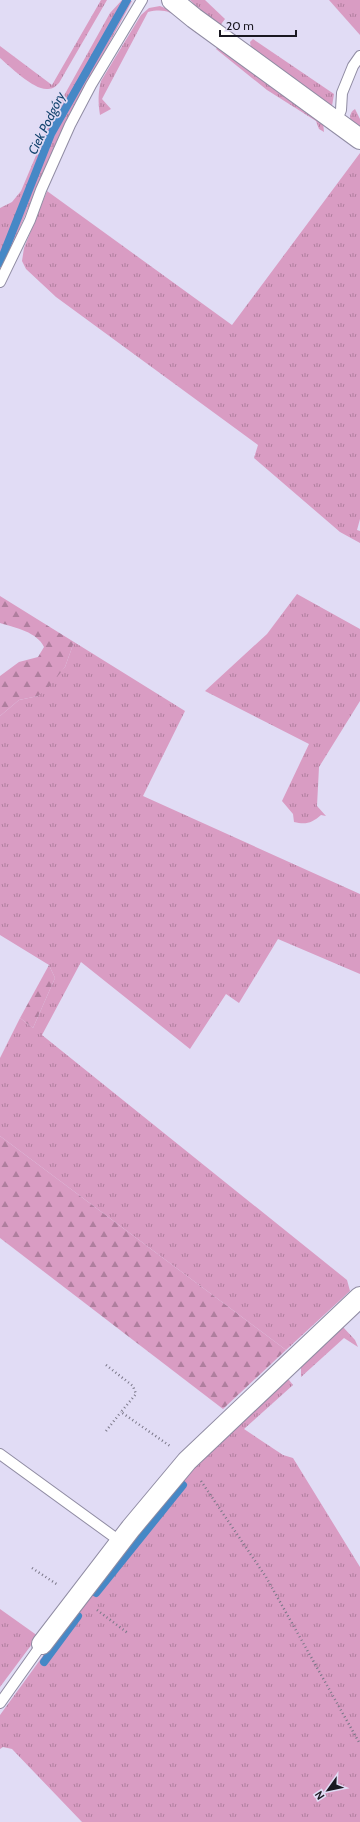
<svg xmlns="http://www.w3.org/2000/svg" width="360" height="1822" viewBox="0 0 360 1822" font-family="Cabin,sans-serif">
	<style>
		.grass { fill: url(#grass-tufts) }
		.forest { fill: url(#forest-firs) }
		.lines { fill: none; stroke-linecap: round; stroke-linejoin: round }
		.stream { stroke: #4688c6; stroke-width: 8 }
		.lane-casing { stroke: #908ca3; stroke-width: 12 }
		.street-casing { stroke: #908ca3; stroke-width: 22 }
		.path { stroke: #7a7788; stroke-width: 2.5; stroke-dasharray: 1 3; stroke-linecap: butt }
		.lane { stroke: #fff; stroke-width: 10 }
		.street { stroke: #fff; stroke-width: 20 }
		.labels { text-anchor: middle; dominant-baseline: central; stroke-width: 3.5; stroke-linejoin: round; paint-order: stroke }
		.water-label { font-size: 13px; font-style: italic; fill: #15456f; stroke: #e1dcf5 }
	</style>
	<defs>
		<pattern id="grass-tufts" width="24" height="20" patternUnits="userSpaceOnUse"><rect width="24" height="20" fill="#d99cc3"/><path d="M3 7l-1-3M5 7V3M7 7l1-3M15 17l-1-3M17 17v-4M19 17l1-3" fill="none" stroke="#af7e9e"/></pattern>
		<pattern id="forest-firs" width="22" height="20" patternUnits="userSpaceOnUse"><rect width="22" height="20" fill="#d99cc3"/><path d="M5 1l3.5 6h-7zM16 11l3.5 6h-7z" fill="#af7e9e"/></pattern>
	</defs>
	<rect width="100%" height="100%" fill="#e1dcf5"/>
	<g class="grass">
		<path d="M101 0H107L59 83C56 86 53 89 48 89 35 91 9 66 0 58V46L52 85Z"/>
		<polygon points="122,0 132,1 60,134 0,274 0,208 12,202 21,191 48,127 61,101 110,13"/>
		<polygon points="190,0 205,0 225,19 219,27 212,23"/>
		<polygon points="329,0 360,0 360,35"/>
		<path d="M160 6 170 10 196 29V33C179 19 172 6 148 12L102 99 111 109 100 115C98 102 98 93 101 81L141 15 149 8Z"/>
		<polygon points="253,39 334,94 332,106 251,48 250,42"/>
		<polygon points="218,47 323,122 324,132 319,129 316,121 267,90 216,49"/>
		<path d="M355 109 360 119V130L350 122C350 116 350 112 355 109Z"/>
		<polygon points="360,153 360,519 357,530 360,531 360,543 340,532 254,458 258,445 56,297 26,269 22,261 24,248 47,191 232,325"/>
		<path d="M297 594 360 629V701L319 767 317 806 326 816 321 815C312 823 306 825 294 822L293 814 282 801 309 744 205 691 267 634Z"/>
		<polygon points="74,642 185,711 143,796 360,894 360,974 278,939 239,1003 226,994 190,1049 81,962 42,1035 347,1280 350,1291 286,1350 0,1136 0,1058 20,1018 33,1028 55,978 49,965 0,935 0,716 19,700 38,696 65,667"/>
		<polygon points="343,1327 355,1340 358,1347 344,1338 301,1377 301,1361"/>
		<polygon points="280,1380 289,1380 293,1385 244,1429 283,1455 293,1458 360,1567 360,1822 82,1822 12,1749 3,1747 0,1749 0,1715 77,1609 178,1483"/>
		<polygon points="0,1609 38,1636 0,1687"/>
	</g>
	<g class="forest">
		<path d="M0 596 74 642 65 667 50 686 38 696 19 700 0 716V676L19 662 38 657 44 647C37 632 16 628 0 623Z"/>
		<polygon points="49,965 55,978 33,1028 20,1018"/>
		<polygon points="0,1136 286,1350 223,1409 0,1238"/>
	</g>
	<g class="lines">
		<g class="stream">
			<polyline points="0,263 51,134 127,0"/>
			<polyline points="96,1593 183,1485"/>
			<polyline points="44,1662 78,1616"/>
		</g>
		<g class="lane-casing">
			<g id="lane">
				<polyline points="336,122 341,110 342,93 353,66 360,56"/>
				<polyline points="0,282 30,220 41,190 70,125 91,85 142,0"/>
				<polyline points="0,1454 121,1542"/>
				<polyline points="0,1703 42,1644"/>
			</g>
		</g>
		<g class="street-casing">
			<g id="street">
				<polyline points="172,0 194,18 360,139"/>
				<polyline points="42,1644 131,1528 187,1461 360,1297"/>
			</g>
		</g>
		<g class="path">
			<polyline points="47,114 53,117"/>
			<polyline points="106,1365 133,1386 136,1394 121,1412 170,1446"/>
			<polyline points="106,1431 121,1412"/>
			<polyline points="201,1481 266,1577 360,1744"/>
			<polyline points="32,1568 58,1585"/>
			<polyline points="97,1610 129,1634"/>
		</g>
		<use href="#lane" class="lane"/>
		<use href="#street" class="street"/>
	</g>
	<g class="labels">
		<g class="water-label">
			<text transform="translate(46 123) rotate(-64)">Ciek Podgóry</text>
		</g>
	</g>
	<g transform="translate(328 1790) rotate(237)" stroke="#e1dcf5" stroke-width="3" paint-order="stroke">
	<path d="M0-3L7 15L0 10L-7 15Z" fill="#1a1821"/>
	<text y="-6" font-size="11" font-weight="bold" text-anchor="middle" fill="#1a1821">N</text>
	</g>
	<path d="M220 30v6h76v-6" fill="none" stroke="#1a1821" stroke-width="2"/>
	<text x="226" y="30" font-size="12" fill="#1a1821" stroke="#e1dcf5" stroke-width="3" paint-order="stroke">20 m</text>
</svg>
